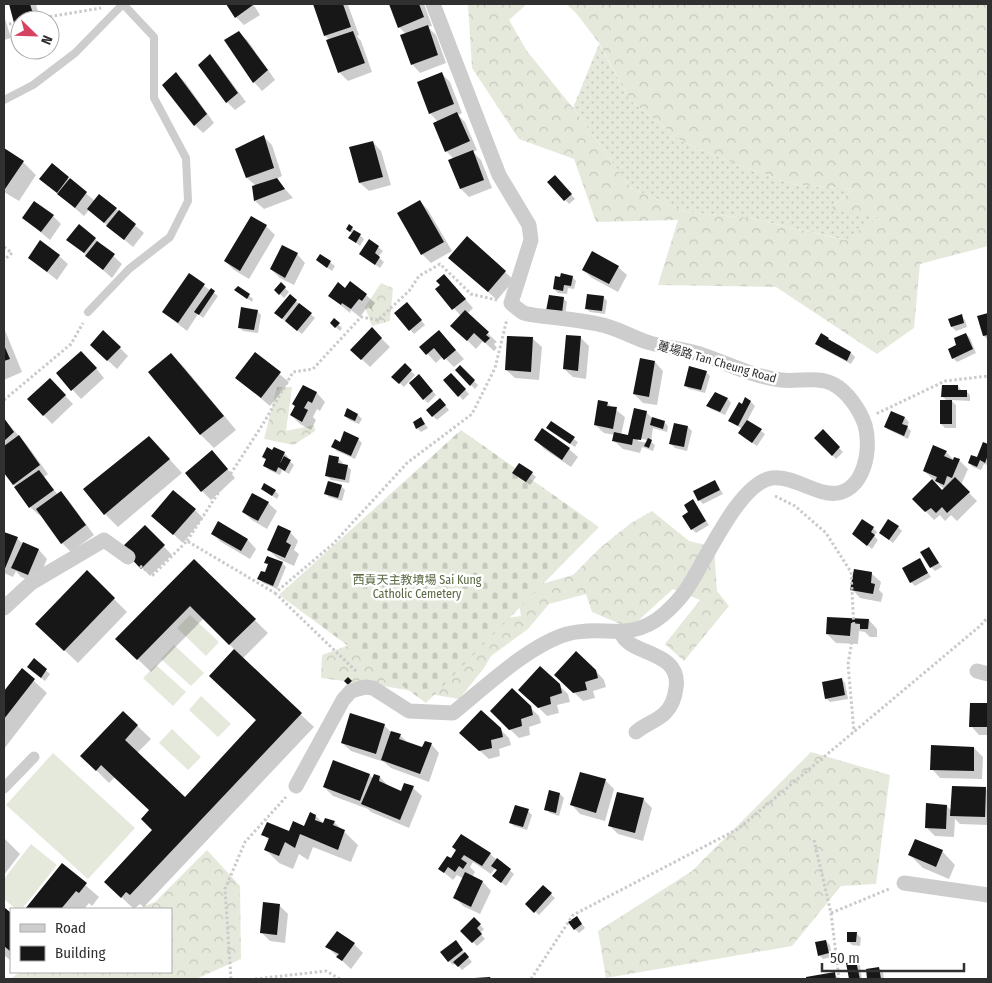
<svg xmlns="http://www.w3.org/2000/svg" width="992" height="983" font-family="'Fira Sans Condensed','Noto Sans TC',sans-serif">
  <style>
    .grass { fill: url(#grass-dots) }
    .forest { fill: url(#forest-crowns) }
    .cemetery { fill: url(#cemetery-stones) }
    .pitch { fill: #e5e9dc }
    .shadow { fill: #0003; fill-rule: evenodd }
    .building { fill: #171717 }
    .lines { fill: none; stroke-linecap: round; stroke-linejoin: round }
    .path { stroke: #cacaca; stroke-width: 3; stroke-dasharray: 2.5 2.5; stroke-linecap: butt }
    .service { stroke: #cdcdcd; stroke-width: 8 }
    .pedestrian { stroke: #cdcdcd; stroke-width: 11 }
    .minor { stroke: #cdcdcd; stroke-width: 15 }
    .labels { text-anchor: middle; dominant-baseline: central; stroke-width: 5; stroke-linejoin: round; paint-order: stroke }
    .street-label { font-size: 12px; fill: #303030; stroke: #fff }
    .park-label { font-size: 12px; fill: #596841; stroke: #fff }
  </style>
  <defs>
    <pattern id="grass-dots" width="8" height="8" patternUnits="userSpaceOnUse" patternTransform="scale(1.25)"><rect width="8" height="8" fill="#e5e9dc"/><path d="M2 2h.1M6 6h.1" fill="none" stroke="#c5c8bd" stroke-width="1.8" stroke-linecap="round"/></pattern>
    <pattern id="forest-crowns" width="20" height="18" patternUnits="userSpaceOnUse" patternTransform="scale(1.25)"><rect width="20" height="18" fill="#e5e9dc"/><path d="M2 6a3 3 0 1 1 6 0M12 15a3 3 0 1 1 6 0" fill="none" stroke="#c5c8bd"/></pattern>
    <pattern id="cemetery-stones" width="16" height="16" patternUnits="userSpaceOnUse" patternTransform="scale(1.25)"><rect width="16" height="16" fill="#e5e9dc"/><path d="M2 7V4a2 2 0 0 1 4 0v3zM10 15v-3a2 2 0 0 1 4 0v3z" fill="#c5c8bd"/></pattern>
  </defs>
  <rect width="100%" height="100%" fill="#fff"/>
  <path class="grass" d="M 599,44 L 630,100 L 683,142 L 743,167 L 797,185 L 854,189 L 829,209 L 879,217 L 846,240 L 750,218 L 686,212 L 631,188 L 573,108 Z"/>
  <path class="forest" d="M 468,4 L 527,4 L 509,20 L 527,51 L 573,108 L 631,188 L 686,212 L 750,218 L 845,240 L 878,217 L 828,210 L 854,189 L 797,185 L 743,167 L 683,142 L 630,100 L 599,43 L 576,13 L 566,4 L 988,4 L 988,246 L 920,264 L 914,328 L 877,354 L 776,287 L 658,285 L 678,220 L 596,222 L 574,159 L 519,139 L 472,68 Z
    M 381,283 L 393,288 L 390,321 L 372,326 L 365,307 Z
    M 277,387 L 292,387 L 286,431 L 314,425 L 315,431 L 294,445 L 264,439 Z
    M 652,511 L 689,541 L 714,547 L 717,591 L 729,606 L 684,661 L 665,644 L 700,600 L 673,589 L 630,628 L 592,612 L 586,594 L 549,604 L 528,629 L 491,656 L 484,668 L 459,699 L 389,687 L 321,678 L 322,655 L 363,640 L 473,622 L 521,616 L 517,591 L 573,575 L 601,547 L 631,523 Z
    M 811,752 L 890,775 L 876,884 L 841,886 L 792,946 L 606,978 L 598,931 L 692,871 Z
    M 207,850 L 240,886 L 241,959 L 196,979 L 10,979 L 20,972 L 171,972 L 171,909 L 136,909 L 155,902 Z"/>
  <path class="cemetery" d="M 461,430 L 599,527 L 426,703 L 279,595 Z"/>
  <path class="pitch" d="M 190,615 L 219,642 L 206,656 L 177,628 Z
    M 174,645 L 204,673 L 191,686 L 161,659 Z
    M 156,665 L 186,692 L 173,706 L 143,678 Z
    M 201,696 L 231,724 L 218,737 L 189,710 Z
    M 172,729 L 201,757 L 188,770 L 159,743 Z
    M 53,753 L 135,828 L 88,879 L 6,805 Z
    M 31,844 L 57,865 L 22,909 L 16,909 L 4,899 L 4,879 Z"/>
  <path class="shadow" d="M 10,4 L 36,4 L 40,20 L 20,20 L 20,27 L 15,22 Z
    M 228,4 L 253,4 L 260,15 L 244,25 L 236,17 Z
    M 315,4 L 348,5 L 359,35 L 357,36 L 361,41 L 372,72 L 348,81 L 339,72 L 330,40 L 325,36 Z
    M 390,4 L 424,4 L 432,26 L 428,27 L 436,35 L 446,63 L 420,73 L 412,64 L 406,34 L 399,27 Z
    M 4,15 L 11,38 L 4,40 Z
    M 239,33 L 248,41 L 275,80 L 262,91 L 254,82 Z
    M 210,55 L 218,64 L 246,102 L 235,110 L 227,102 Z
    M 176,73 L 185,82 L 214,123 L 203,133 L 195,125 Z
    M 442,74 L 450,82 L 462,113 L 458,115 L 465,122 L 477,150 L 473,152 L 481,160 L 492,188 L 469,197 L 461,189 L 454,159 L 446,151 L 438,122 L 430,113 Z
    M 263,136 L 272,145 L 282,176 L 276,179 L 293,198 L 264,209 L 255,201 L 253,187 L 256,186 L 247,178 Z
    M 373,142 L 381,151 L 391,185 L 369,191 L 360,183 Z
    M 4,150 L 23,162 L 36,175 L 19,201 L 4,192 Z
    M 52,165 L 95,201 L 116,209 L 144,233 L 133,247 L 89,210 L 84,216 L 41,179 Z
    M 559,181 L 575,199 L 569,204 L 549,182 Z
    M 420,201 L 428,210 L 452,251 L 431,263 L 422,254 Z
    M 53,216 L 61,224 L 50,240 L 23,218 Z
    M 251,217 L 266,226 L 275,235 L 249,279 L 234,270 L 225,261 Z
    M 352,228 L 364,239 L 360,246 L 350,238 L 353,234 L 347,229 Z
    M 467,238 L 514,280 L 497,300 L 459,266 Z
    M 68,239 L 95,239 L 122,264 L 112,278 Z
    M 369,240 L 383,251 L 378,257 L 384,262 L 380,268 L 360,254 Z
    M 297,254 L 305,263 L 294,285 L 280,278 L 271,269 Z
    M 59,256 L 68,264 L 57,280 L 29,258 Z
    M 321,256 L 335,266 L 332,271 L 317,260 Z
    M 618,267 L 627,275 L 618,292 L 592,278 L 583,270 Z
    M 189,275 L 218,296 L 203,318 L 198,314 L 187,331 L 163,312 Z
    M 572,277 L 576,281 L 574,289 L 568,288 L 567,294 L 558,293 L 554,289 Z
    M 281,284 L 289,292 L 284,298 L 276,290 Z
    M 452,284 L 473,308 L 467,314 L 497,342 L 494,344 L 497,348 L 494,351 L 483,341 L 476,349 L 461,334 L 461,316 L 437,290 Z
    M 238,287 L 253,299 L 252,302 L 236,290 Z
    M 345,289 L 366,295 L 375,303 L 371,309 L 368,306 L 360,317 L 351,310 L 350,313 L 330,296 Z
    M 290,296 L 315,318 L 302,334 L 280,317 Z
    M 603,297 L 607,301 L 605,314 L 590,312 L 586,308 Z
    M 563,298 L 567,302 L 565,316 L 552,314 Z
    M 411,308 L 425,325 L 414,334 L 395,313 Z
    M 257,311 L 261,315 L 258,333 L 243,331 L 239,327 Z
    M 988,314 L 988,340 L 984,336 L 978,317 Z
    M 961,316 L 965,320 L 967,327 L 956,331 L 952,327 Z
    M 334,320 L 342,328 L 340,331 L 331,323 Z
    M 4,328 L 22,372 L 4,380 Z
    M 372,329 L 390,347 L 370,367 L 352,350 Z
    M 439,332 L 464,359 L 454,367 L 443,356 L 436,363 L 421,347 Z
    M 966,334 L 970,338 L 976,353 L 957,362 L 953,358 L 958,345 Z
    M 822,335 L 851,353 L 855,357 L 851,364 L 821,348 L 817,344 Z
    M 580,337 L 589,346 L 586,379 L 573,377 L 564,369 Z
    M 533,339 L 542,347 L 539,380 L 515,378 L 506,370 Z
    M 120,348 L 128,356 L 117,369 L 100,353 Z
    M 171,354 L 184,367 L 236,430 L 214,448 L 201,435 L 150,372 Z
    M 255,354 L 289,382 L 270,406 L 237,378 Z
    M 90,361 L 104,378 L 81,399 L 58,374 Z
    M 655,362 L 663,371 L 657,405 L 643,403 L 634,394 Z
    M 405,365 L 415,375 L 404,387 L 393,377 Z
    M 460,367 L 478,385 L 475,389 L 456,370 Z
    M 706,372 L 710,376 L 705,393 L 689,389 L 685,385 Z
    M 451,374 L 469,394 L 463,400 L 445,381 Z
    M 50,380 L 73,404 L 52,424 L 29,399 Z
    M 423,380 L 436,395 L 428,403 L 424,399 Z
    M 303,386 L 317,393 L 325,402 L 320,411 L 317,409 L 313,417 L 316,420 L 311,430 L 300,424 L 291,415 Z
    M 958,386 L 962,391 L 966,391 L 970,395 L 970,401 L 951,400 L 956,405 L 956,428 L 945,428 L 941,424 L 947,401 L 942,396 Z
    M 728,399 L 731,403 L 725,415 L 711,409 L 708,406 Z
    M 751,402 L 755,406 L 747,421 L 765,434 L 757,446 L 743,437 L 739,433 L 742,429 L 730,421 L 742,405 Z
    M 607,403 L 625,417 L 621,435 L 629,437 L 646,412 L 653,419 L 664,422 L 668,426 L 667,432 L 653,428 L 651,442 L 655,445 L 653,451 L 642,447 L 640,453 L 623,449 L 614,441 L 615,435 L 604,433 L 595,425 ZM 638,438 L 647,440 L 647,443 L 638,441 Z
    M 444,404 L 449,410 L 437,420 L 433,416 Z
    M 892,412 L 905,418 L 909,422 L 907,427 L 911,431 L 908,439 L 889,430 L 885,427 Z
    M 358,415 L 362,419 L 359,424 L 349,420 L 345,416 Z
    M 4,419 L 27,445 L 48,474 L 44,477 L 58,495 L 61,492 L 69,501 L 94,535 L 71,552 L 62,543 L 41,514 L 39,515 L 30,507 L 4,471 Z
    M 421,419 L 428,428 L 421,432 L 417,428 Z
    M 551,423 L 578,442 L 575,447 L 552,432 Z
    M 688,427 L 692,431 L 687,451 L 675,448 L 671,444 Z
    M 823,431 L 843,452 L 836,459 L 816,438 Z
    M 358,439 L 362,443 L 355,459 L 337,451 L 333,447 Z
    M 536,440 L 569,449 L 578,457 L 571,467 L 544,449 Z
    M 983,443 L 988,445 L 988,465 L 984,464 L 981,470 L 973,467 L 969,463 L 977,459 Z
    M 162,451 L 182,473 L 118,527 L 105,514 Z
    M 946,452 L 954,460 L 959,460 L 968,469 L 961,485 L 977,501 L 957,521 L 951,515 L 945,521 L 940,515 L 934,520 L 914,499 L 942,492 L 944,489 L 924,471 Z
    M 284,453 L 288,457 L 287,459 L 294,465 L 289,474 L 282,470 L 280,475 L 269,470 L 265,466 L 267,461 L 264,457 Z
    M 330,457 L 339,459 L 343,463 L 342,465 L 347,466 L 351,470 L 349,483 L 331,480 L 327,476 Z
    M 221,461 L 235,478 L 211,500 L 202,491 Z
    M 513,473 L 532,473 L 536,477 L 530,485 Z
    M 715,481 L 723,494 L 703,504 L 699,500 Z
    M 341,486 L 345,490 L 342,501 L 329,497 L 325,493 Z
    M 262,489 L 275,491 L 279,495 L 277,499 Z
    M 693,501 L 709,525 L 696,533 L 692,529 L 690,512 Z
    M 268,503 L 277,511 L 267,529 L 252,520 L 243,512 Z
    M 195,510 L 203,518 L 183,543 L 153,516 Z
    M 219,523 L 248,540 L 256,549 L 250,559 L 221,542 L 212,533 Z
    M 145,527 L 172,555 L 150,576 L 123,548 Z
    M 898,527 L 902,531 L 893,543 L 880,533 Z
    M 873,528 L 877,532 L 874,536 L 878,540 L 872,549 L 858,538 Z
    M 290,532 L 298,541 L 294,550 L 299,554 L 294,566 L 277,558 L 269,550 Z
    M 4,533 L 17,538 L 23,544 L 39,550 L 47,559 L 37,583 L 21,577 L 16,571 L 13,577 L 4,573 Z
    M 929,549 L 942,567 L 935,571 L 931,567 Z
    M 919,559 L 931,577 L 915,586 L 911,582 Z
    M 194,560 L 268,633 L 242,659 L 314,727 L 144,907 L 140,904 L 134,909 L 119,895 L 154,831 L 150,811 L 115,777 L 109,783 L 82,756 L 123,712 L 151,739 L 137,753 L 185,798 L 257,721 L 211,676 L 235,650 L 204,618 L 151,672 L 117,639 Z
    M 265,562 L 282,563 L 286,567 L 277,589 L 263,583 L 259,579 L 265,574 L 269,565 Z
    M 855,571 L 872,574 L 881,582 L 879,590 L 883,594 L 881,602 L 860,598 L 852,589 Z
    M 87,572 L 127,612 L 78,663 L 37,624 Z
    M 828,618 L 869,620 L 877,629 L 877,637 L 870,637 L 865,632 L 859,631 L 858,644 L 836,643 L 827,634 Z
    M 34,660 L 50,674 L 45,681 L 32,671 Z
    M 540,668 L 568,694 L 570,702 L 557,705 L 559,713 L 547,716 L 529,698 Z
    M 22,670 L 47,693 L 4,749 L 4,694 Z
    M 595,670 L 604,680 L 606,687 L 593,691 L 595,698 L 583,701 L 556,675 Z
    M 841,679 L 845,683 L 848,699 L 830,702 L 826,698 Z
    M 512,690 L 539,716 L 541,723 L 529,727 L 530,735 L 519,738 L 491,711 Z
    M 971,704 L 988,704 L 988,735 L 979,735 L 971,726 Z
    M 384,725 L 391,732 L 400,735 L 409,744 L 423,749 L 431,744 L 439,753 L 429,782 L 391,768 L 384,762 L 351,751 L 342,743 Z
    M 500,729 L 509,738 L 511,745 L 499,749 L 500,756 L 489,759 L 470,742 Z
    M 974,748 L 983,757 L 982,779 L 940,778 L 932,769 Z
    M 334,762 L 370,775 L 373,779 L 380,777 L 388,786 L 402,792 L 413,788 L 422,796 L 409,828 L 371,812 L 368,809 L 333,796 L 324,787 Z
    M 605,780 L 614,789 L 605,821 L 580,814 L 572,805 Z
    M 985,789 L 988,791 L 988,825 L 960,824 L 955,819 L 954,837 L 935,836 L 926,827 L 947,806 L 952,811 Z
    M 550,792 L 560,794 L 564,798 L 559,816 L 550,813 L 546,809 Z
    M 643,799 L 652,808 L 643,841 L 618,834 L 610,826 Z
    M 528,811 L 532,815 L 527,830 L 514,826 L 510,822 Z
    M 316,816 L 324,824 L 334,822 L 358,845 L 351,862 L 313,847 L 308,860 L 299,854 L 293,869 L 279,863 L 266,850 L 269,841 L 263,834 L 289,832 L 305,828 Z
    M 4,838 L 20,854 L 4,875 Z
    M 457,850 L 490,854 L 514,874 L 506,886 L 498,880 L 498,870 L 495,868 L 491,874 L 473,862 L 470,867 L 475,872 L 472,877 L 483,882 L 491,891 L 480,914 L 463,906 L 455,897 L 464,879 L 457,875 L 453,880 L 440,869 L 451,860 Z
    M 942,851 L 955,865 L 949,879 L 923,868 L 910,855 Z
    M 62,865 L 99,897 L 92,906 L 89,903 L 84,909 L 27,909 Z
    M 543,887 L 555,898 L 539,915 L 527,904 Z
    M 280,906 L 288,914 L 285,943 L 270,941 L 261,932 Z
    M 4,909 L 11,915 L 11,961 L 4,955 Z
    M 474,919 L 484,929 L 480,933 L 485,939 L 477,946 L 462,931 Z
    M 580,921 L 585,928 L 579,933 L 575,929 Z
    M 338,932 L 354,944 L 363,953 L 351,969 L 327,947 Z
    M 857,934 L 861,938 L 860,946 L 852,945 L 848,941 Z
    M 826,941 L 830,945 L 832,957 L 823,959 L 819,955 Z
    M 459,946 L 472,962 L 462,970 L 456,963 L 453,965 L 449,961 Z
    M 856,962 L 860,966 L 862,979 L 850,979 L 847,964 Z
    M 879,968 L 883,972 L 884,979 L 869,979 L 867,970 Z
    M 834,974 L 840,979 L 808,979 L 807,978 Z"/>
  <path class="building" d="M 9,4 L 30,4 L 34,17 L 14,23 Z
    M 226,4 L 251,4 L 253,5 L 235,18 Z
    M 313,4 L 343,4 L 351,27 L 324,36 Z
    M 389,4 L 419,4 L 424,17 L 398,28 Z
    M 428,25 L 438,55 L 411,65 L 400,35 Z
    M 239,31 L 268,70 L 253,83 L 224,40 Z
    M 353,31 L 365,63 L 338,73 L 326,40 Z
    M 210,54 L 238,93 L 226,103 L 198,65 Z
    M 176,72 L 207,114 L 194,126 L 162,85 Z
    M 442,72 L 454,104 L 429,114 L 417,82 Z
    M 457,112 L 470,141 L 445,152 L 433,123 Z
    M 264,135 L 274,168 L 246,178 L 235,149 Z
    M 373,141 L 383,177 L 359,183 L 349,147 Z
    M 4,148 L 24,161 L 5,189 L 4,188 Z
    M 473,150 L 484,180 L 460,189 L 448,160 Z
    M 52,163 L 69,177 L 57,193 L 39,179 Z
    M 555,175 L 572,194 L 564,201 L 547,182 Z
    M 70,178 L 87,192 L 75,208 L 57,194 Z
    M 277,178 L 285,189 L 254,201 L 252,186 Z
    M 99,194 L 117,208 L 104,223 L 87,209 Z
    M 420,200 L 444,242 L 421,255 L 397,213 Z
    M 34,201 L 54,215 L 41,232 L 22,218 Z
    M 119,210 L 136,224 L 124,240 L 106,226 Z
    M 251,216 L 267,225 L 240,271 L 224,261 Z
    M 79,224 L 96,238 L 84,253 L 66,240 Z
    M 349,224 L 353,227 L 350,232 L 346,229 Z
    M 354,230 L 361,234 L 356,243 L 348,238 Z
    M 467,236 L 506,271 L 488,292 L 448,258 Z
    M 369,239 L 379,246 L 375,253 L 380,257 L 375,265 L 359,254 Z
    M 40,240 L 60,255 L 47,272 L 28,258 Z
    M 97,241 L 115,254 L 103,270 L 85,256 Z
    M 282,245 L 298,253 L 285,278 L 270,269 Z
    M 592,251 L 619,266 L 609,284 L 582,270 Z
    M 320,254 L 331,261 L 327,268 L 316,260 Z
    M 189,273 L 205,284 L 178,323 L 162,312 Z
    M 561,273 L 573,276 L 571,286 L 564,285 L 563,291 L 553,289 L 555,276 L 560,277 Z
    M 444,274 L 466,299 L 452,310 L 435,289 L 440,285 L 436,281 Z
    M 350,281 L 367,294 L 362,301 L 359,299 L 351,309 L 342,303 L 341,305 L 328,296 L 338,282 L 345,288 Z
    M 281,282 L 286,287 L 279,295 L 274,290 Z
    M 238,286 L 250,294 L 247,299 L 234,290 Z
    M 211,288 L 215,291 L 199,315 L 194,312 Z
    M 290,294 L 297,300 L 282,319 L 274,313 Z
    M 587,294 L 604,296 L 602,311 L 585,309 Z
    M 549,295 L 564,297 L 562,313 L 546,311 Z
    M 407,302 L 422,320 L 409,331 L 394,313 Z
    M 299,303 L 312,313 L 297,331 L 285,321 Z
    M 241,307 L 258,310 L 254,330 L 238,328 Z
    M 465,310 L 489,332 L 486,335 L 490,338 L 485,343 L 474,333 L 467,341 L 450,326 Z
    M 988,313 L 988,335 L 983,336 L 977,316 Z
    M 962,314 L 964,323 L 951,327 L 948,319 Z
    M 334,318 L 340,323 L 335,328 L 330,323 Z
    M 372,327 L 382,338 L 361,360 L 350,350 Z
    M 103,330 L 121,347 L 107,361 L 90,345 Z
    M 439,330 L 456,350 L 444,360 L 434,348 L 426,355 L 419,347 Z
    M 821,333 L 829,338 L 828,339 L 851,352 L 847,361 L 815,344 Z
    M 966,333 L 973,349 L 952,359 L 948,349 L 956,345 L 954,338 Z
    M 566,335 L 581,336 L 578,371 L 563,369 Z
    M 507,336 L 533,337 L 531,372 L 505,370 Z
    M 4,345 L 10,359 L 4,361 Z
    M 81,351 L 97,368 L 71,391 L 56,373 Z
    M 255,352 L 281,372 L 261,398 L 235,378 Z
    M 171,353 L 224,416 L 200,435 L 148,372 Z
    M 640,358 L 655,361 L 649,397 L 633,394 Z
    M 405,363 L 412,370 L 399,384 L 391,377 Z
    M 460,365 L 475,380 L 470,386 L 455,370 Z
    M 689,366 L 707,371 L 701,390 L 684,386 Z
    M 451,373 L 466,389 L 458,397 L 443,380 Z
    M 419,374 L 433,391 L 423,400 L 409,383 Z
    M 50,378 L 66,395 L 43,416 L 27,399 Z
    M 303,385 L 317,392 L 312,403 L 308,401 L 304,408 L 308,410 L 302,422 L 290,415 L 295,406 L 292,404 Z
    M 942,385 L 958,385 L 958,390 L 967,390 L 967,397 L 941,397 Z
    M 715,392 L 728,398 L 720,412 L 706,406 Z
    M 745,397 L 751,401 L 738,426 L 728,421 L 739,402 L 742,404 Z
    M 440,398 L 446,405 L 432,417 L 426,410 Z
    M 598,400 L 608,402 L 607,406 L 617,407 L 613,429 L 594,425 Z
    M 940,400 L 952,400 L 952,424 L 940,424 Z
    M 347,408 L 358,414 L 355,421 L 344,416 Z
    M 634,408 L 647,411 L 641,440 L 633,439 L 632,445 L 612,441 L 614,432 L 628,435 Z
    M 891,411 L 905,417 L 902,424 L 908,426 L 904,436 L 884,427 Z
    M 421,417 L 425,424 L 416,429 L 413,422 Z
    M 652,417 L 665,421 L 663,429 L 650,425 Z
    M 4,418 L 14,432 L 4,441 Z
    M 747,420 L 762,429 L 752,443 L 738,433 Z
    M 551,421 L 575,437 L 570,444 L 546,428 Z
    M 674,423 L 688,426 L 684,447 L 669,444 Z
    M 542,428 L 570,448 L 562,460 L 534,440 Z
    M 823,429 L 840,447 L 832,456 L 814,438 Z
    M 344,431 L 359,438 L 351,456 L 331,447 L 335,439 L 340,442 Z
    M 19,435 L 40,465 L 13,485 L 4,473 L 4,446 Z
    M 149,436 L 170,459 L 104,515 L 83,489 Z
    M 648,438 L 652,440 L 649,448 L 644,446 Z
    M 983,442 L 988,444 L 988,455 L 985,463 L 980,460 L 977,467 L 968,463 L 971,455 L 977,457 Z
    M 933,445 L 947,451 L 944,456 L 953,460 L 954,457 L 960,459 L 952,478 L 947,476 L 944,485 L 935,481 L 937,477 L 923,471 Z
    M 267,447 L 272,450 L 274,447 L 285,452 L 276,472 L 263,466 L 266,459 L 262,457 Z
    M 212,450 L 228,469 L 201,492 L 185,473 Z
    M 329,455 L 339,457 L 338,463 L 348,465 L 345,480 L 325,476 Z
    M 284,456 L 291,460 L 285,471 L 278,467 Z
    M 519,463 L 533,472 L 526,482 L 512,473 Z
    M 39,470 L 54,490 L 29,508 L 14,487 Z
    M 955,477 L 970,492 L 947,513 L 942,507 L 936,513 L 931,508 L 925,512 L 912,499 L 932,479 L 942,490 Z
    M 715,480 L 720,490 L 698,501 L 693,491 Z
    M 328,481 L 342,485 L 338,498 L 324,494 Z
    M 264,483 L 276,490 L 272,496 L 261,489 Z
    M 173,490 L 196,509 L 173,535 L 151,516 Z
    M 61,491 L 86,525 L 61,544 L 36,509 Z
    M 252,493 L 269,502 L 258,521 L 242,512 Z
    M 693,499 L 706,521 L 691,530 L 682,516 L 688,512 L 684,505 Z
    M 862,519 L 874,527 L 871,532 L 875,535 L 867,546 L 852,534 Z
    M 888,519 L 899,526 L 889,540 L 879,533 Z
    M 218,521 L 248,539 L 241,551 L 211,534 Z
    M 145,525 L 165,545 L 141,569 L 121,548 Z
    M 278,525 L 291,531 L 286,542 L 291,545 L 285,558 L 267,550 Z
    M 4,532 L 18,537 L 4,571 Z
    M 23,542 L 39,549 L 28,575 L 11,568 Z
    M 929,547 L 939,563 L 930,568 L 920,552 Z
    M 267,556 L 283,562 L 273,586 L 257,579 L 261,571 L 265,572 L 268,564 L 264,563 Z
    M 920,558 L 928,573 L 910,583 L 902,568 Z
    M 194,559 L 256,619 L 229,645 L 190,606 L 137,660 L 115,639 Z
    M 854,569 L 872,572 L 871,583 L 875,584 L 873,594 L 850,590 Z
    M 87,570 L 115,598 L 64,651 L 35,624 Z
    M 827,617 L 869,619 L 868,629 L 860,629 L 860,624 L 851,623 L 850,636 L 826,634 Z
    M 234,649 L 302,713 L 130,895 L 126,892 L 121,898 L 104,882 L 152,830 L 141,819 L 149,810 L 101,765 L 96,771 L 80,756 L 123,711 L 138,725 L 125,740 L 185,797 L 256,720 L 209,676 Z
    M 576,651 L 596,670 L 598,678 L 585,682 L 587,690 L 573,693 L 554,675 Z
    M 34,658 L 47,669 L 41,678 L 27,667 Z
    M 540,666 L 560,684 L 562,693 L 550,697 L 551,704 L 538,708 L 518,690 Z
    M 22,668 L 35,679 L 4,719 L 4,691 Z
    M 348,677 L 352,681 L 348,685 L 344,681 Z
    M 842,678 L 845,695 L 825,699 L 822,682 Z
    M 512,688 L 531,706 L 533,715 L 521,719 L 522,726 L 509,730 L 490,711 Z
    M 970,703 L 988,703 L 988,727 L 969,727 Z
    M 481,710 L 501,728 L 503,737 L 491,740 L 492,748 L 479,751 L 459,733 Z
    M 350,713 L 385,724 L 376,754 L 341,743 Z
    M 391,731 L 401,734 L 399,739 L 422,747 L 425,741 L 432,743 L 420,774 L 381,760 Z
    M 931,745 L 974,747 L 974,771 L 930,770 Z
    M 333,760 L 370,774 L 360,801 L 323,787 Z
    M 580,772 L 606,779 L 596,813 L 570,805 Z
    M 374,774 L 380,776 L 379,781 L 401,791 L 404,783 L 414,786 L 400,820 L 361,804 Z
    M 952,786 L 986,787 L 985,817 L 950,816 Z
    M 549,790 L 560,793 L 556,813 L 544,810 Z
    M 617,792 L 644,798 L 635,833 L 608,826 Z
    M 926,803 L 947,805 L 946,829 L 925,828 Z
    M 515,805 L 529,809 L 523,827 L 509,823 Z
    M 310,812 L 316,815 L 315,820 L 323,823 L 325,818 L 335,821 L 333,825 L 345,830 L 338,850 L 300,834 L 295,848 L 285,842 L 279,856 L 264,850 L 269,838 L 261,835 L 267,822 L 289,831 L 293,821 L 304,826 Z
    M 461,834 L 491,853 L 482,866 L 464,855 L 461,859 L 467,863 L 463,869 L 459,866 L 455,872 L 448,867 L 444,873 L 438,869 L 447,856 L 451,858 L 456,850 L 452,847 Z
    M 915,839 L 943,850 L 936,867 L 908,855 Z
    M 497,858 L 511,869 L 501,883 L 492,876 L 497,870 L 491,866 Z
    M 62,863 L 87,883 L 79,893 L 76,891 L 61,909 L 25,909 Z
    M 465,872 L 483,881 L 471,907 L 453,898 Z
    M 543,885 L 552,893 L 534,913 L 525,904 Z
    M 263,902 L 280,904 L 277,935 L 260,933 Z
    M 4,907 L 11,913 L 11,952 L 4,946 Z
    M 577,916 L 582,924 L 574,930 L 568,922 Z
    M 474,917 L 481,924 L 477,928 L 482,934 L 472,943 L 460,931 Z
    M 337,931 L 355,943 L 342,961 L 336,957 L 339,954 L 325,947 Z
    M 847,932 L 857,932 L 856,942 L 847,942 Z
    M 456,940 L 463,950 L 448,962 L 440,952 Z
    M 826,940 L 829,953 L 818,956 L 815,942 Z
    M 465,952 L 469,957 L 458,967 L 453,962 Z
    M 856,961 L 860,979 L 849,979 L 846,963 Z
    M 879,967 L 881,979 L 867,979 L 866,969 Z
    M 835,972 L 836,979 L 806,979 L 806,977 Z
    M 490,977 L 491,979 L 475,979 L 475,978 Z"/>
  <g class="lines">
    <path class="path" d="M 30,20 L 101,8
      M 4,25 L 20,22
      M 4,247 L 12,253 L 4,260
      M 4,400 L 71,344 L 83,323
      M 877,412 L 878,413 L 945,381 L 988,376
      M 775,496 L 795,506 L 826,533 L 851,572 L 854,630 L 848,664 L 854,732
      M 187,541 L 263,424 L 293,372 L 313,369 L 361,317 L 378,320 L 409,291 L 419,276 L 440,264 L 471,294 L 497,300
      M 140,566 L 153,575 L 187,541 L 275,593 L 333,544 L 407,463 L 472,414 L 495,368 L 507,319
      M 275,593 L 357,672
      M 814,840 L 831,913 L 889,889
      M 831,913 L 839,979
      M 231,979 L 225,889 L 245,842 L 286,797
      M 255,979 L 326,971 L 340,979
      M 531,979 L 573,915 L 738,829 L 980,626 L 988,617"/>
    <path class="service" d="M 4,100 L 33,85 L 75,53 L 123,4
      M 88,312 L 129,269 L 170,237 L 188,201 L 186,158 L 154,98 L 154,37 L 123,4"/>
    <path class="pedestrian" d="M 4,788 L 34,757"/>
    <path class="minor" d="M 4,608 L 31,583 L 104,540 L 128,557
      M 621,632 C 627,656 682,649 676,688 C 675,697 671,707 665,713 C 657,721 645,724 636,732
      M 977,671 L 988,674
      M 296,786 L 343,700 L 351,691 L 365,687 L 373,688 L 409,711 L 453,713 C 484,688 529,645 567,634 C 603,624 629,643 663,615 C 672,607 680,599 686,590 C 705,563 738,483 772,478 C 789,476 807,488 823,492 C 861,502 873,454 865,425 C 860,410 847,391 833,384 C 819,376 797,382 781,380 C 754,377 729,364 703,355 C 685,349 665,348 647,342 C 630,336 615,327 598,324 C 579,320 560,318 541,316 C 535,315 527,315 522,312 C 518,309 514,306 511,303 L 531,240 L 529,225 L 499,175 L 433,4
      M 904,883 L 988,895"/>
  </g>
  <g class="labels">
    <g class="street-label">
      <text transform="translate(717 362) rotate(16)">躉場路 Tan Cheung Road</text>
    </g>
    <g class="park-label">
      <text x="417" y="580">西貢天主教墳場 Sai Kung<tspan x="417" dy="14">Catholic Cemetery</tspan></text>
    </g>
  </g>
  <rect width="992" height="983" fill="none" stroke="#303030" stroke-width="10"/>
  <rect x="10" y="908" width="162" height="65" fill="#ffffff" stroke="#acacac"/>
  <rect x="20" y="924" width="25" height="8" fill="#cdcdcd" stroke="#acacac"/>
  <text x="55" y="933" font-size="15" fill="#303030">Road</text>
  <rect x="20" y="946" width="25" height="15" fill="#171717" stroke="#acacac"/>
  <text x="55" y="958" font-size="15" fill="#303030">Building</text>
  <g transform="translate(35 35) rotate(113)"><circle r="24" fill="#ffffff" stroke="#acacac"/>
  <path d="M0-4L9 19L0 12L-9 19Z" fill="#d74262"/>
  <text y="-8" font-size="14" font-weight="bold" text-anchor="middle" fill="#303030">N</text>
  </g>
  <path d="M822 963v8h142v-8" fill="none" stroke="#303030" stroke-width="2.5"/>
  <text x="830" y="963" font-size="15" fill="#303030" stroke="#ffffff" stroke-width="4" paint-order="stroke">50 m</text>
</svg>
